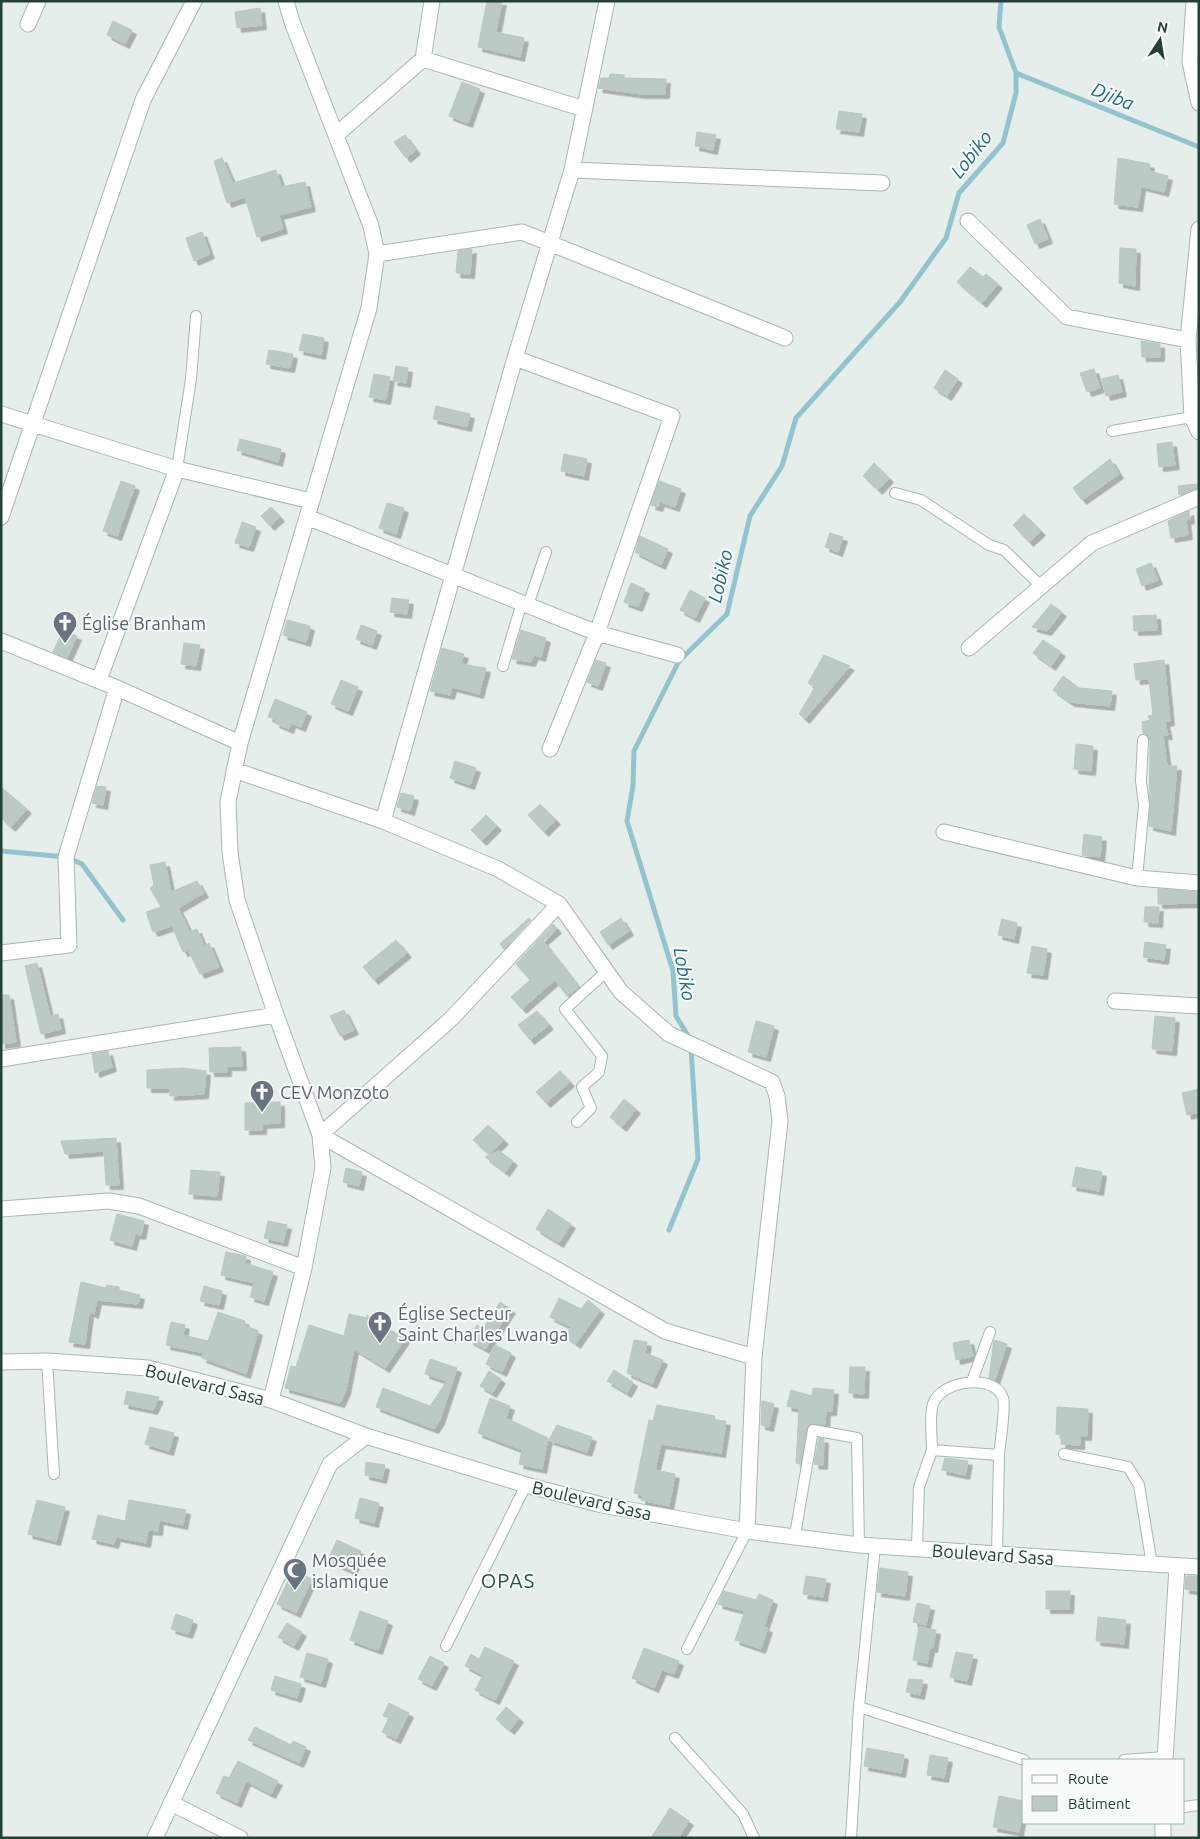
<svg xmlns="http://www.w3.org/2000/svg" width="1200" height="1839" font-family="Ubuntu,sans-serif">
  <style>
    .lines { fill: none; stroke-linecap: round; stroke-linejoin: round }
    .stream { stroke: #93c4ce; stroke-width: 5 }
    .building { fill: #bcc9c4; stroke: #b9c7c2; filter: url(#shadow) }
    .lane-casing { stroke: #a9b6b2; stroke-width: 12 }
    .street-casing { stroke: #a9b6b2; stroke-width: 17 }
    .secondary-casing { stroke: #a5b9b3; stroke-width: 17 }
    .lane { stroke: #fff; stroke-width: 10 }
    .street { stroke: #fff; stroke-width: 15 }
    .secondary { stroke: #fff; stroke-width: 15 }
    .labels { text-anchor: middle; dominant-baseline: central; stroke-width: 4; stroke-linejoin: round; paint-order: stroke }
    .worship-label { font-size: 18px; fill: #5b616d; stroke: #f7fbf9; text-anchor: start }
    .street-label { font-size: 18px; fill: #263f39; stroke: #f7fbf9 }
    .water-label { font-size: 19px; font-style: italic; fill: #246878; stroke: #f7fbf9 }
    .quarter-label { font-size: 20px; letter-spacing: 1px; fill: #235046; stroke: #f7fbf9 }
  </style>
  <defs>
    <filter id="shadow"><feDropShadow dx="4.5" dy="4.5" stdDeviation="0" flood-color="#0004"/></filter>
  </defs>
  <rect width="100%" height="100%" fill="#e6eeeb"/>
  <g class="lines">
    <path class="stream" d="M 1016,73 L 1199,147
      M 1,851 L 66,857 L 82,864 L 123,920
      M 690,1039 L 676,1016 L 673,971 L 627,821 L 633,786 L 634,751 L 679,661 L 727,614 L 750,516 L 782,466 L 796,418 L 900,302 L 946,238 L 959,193 L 1003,143 L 1016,93 L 1016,73 L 999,27 L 1001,1
      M 669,1230 L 698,1159 L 691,1048"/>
  </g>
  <path class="building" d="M 487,1 L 502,1 L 496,32 L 524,38 L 520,57 L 478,47 Z
    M 260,8 L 262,25 L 237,28 L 235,12 Z
    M 113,21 L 132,30 L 125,44 L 107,35 Z
    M 610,74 L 624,75 L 624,78 L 666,79 L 665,94 L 641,94 L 598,88 L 601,78 L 609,78 Z
    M 462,82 L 480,89 L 468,123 L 449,116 Z
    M 839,111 L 862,114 L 859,132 L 836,129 Z
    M 697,132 L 716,135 L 713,150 L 695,146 Z
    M 405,135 L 416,150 L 406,158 L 394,142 Z
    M 222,158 L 233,183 L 276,170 L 282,187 L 305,182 L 311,207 L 279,215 L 283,229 L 257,237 L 245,197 L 227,203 L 214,161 Z
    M 1118,158 L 1150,164 L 1149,171 L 1168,176 L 1164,192 L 1141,186 L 1138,207 L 1114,204 Z
    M 1040,219 L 1048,239 L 1035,244 L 1027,225 Z
    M 202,232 L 210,254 L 194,261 L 186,238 Z
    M 1120,248 L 1136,249 L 1135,286 L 1119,283 Z
    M 472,249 L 470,274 L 456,273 L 458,251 Z
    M 970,267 L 983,277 L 986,274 L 998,284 L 982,303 L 957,282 Z
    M 303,334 L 324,338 L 321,355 L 299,350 Z
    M 1141,341 L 1160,344 L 1160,357 L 1142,357 Z
    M 269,350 L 293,354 L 290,368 L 266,364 Z
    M 396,366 L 408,368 L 406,383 L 393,381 Z
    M 1094,369 L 1100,388 L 1087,392 L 1080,373 Z
    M 945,370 L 958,379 L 947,396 L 934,388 Z
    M 374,374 L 390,377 L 386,400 L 369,397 Z
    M 1118,375 L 1122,392 L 1106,396 L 1102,379 Z
    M 436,406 L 470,414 L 467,427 L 433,419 Z
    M 240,439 L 281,449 L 278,462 L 237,450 Z
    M 1172,442 L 1175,465 L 1159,467 L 1157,444 Z
    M 564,454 L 587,459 L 584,476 L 561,471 Z
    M 1110,459 L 1119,474 L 1082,500 L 1073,488 Z
    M 874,463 L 889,478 L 878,490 L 863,476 Z
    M 121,481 L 135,486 L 117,536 L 103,531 Z
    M 659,481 L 681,489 L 675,507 L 660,502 L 658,507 L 651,505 Z
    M 1198,484 L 1198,488 L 1179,495 L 1178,486 Z
    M 387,503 L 404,508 L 396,534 L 379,528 Z
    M 271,507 L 280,517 L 270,526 L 261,516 Z
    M 1189,511 L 1190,519 L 1186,520 L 1188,535 L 1171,538 L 1168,521 Z
    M 1024,514 L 1041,531 L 1029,542 L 1013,525 Z
    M 242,522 L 256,527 L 249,547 L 235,543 Z
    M 830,533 L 843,537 L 838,552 L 825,547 Z
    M 640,536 L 668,549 L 661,565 L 635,552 Z
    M 1151,563 L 1158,580 L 1142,586 L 1136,569 Z
    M 631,583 L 645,589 L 638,607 L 624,602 Z
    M 690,590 L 705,598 L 695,618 L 680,610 Z
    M 392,598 L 409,600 L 407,614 L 390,612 Z
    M 1051,604 L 1062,612 L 1047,631 L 1032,627 Z
    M 1156,615 L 1157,630 L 1134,631 L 1133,616 Z
    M 287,620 L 310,626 L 306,642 L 283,635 Z
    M 361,625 L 377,631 L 372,645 L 356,639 Z
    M 63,630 L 77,636 L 67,658 L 53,652 Z
    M 521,630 L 546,638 L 541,657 L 534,655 L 531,662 L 512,659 Z
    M 1043,640 L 1061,652 L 1051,666 L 1033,653 Z
    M 184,643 L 200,645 L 196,666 L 181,664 Z
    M 442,648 L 464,654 L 461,664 L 486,668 L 479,694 L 452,687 L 450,695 L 430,691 Z
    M 824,655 L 850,666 L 805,719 L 799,714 L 815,687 L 808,683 Z
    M 596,660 L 606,663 L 598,686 L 587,682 Z
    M 1164,660 L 1170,721 L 1165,722 L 1168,735 L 1163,735 L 1167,766 L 1177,766 L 1171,831 L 1149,826 L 1150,740 L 1147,735 L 1143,733 L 1142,722 L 1150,720 L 1148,716 L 1153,715 L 1149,679 L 1136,680 L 1134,664 Z
    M 1063,676 L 1079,688 L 1112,691 L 1110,706 L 1070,702 L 1053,690 Z
    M 341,680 L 358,687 L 348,711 L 331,704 Z
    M 275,699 L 307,712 L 301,727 L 291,723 L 289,729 L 275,723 L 276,719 L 268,717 Z
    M 1076,744 L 1093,746 L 1091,771 L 1074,769 Z
    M 455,761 L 476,768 L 470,785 L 450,778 Z
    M 97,786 L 106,787 L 103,805 L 92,803 Z
    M 1,787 L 27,809 L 11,827 L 1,818 Z
    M 401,793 L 414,796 L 410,811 L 397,807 Z
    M 540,804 L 556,820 L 544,832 L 528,815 Z
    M 486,815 L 497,826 L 482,841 L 471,830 Z
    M 1084,834 L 1102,837 L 1100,857 L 1082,855 Z
    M 165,862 L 171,892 L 197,881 L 204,893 L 178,908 L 190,932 L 197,929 L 204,946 L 209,943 L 219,967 L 200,974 L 188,950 L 183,952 L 172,926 L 153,932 L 146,912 L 161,907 L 150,888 L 154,885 L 150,865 Z
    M 1158,889 L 1199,892 L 1199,903 L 1158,904 Z
    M 1145,907 L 1159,907 L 1158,923 L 1144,922 Z
    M 529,918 L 531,920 L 504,949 L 500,944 Z
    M 621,918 L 629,931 L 608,945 L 600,932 Z
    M 1002,919 L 1017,923 L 1014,939 L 998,935 Z
    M 553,924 L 557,929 L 543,941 L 579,987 L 567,996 L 555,980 L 522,1009 L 511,997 L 530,980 L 516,964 Z
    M 396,940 L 407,953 L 374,980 L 363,967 Z
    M 1145,942 L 1166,945 L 1164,960 L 1143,957 Z
    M 1032,946 L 1047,949 L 1043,975 L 1027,973 Z
    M 37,963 L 50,1016 L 58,1014 L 61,1029 L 41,1034 L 25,966 Z
    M 1,995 L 9,995 L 16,1042 L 1,1044 Z
    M 344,1010 L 354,1030 L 340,1036 L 330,1016 Z
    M 537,1011 L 549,1025 L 530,1040 L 518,1025 Z
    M 1155,1016 L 1175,1018 L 1172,1051 L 1152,1049 Z
    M 756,1021 L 774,1026 L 766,1057 L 748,1052 Z
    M 241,1047 L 242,1066 L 227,1066 L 227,1072 L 210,1072 L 209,1048 Z
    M 108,1051 L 112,1067 L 95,1073 L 92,1054 Z
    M 183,1068 L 206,1071 L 204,1094 L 170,1096 L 170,1088 L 147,1088 L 147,1070 Z
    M 560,1071 L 570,1082 L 546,1103 L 536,1092 Z
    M 1199,1089 L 1199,1112 L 1187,1115 L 1182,1093 Z
    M 624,1099 L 636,1109 L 622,1127 L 610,1117 Z
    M 280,1102 L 280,1123 L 262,1124 L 262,1130 L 245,1130 L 245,1103 Z
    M 488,1125 L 504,1140 L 489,1154 L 473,1140 Z
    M 116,1138 L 119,1185 L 106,1185 L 104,1151 L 65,1154 L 61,1141 Z
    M 499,1151 L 513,1161 L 505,1172 L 485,1157 Z
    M 1076,1167 L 1102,1172 L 1099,1191 L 1072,1186 Z
    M 346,1168 L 362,1172 L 359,1186 L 343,1182 Z
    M 191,1170 L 220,1172 L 217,1196 L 189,1194 Z
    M 548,1209 L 571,1224 L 559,1243 L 536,1229 Z
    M 117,1214 L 144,1221 L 141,1235 L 135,1234 L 132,1246 L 110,1240 Z
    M 268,1221 L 287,1225 L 283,1242 L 264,1238 Z
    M 226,1252 L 246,1256 L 245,1263 L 273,1272 L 264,1301 L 250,1297 L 254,1283 L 221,1275 Z
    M 81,1282 L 106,1288 L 107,1285 L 119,1287 L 119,1290 L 140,1295 L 138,1304 L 97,1300 L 94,1314 L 89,1312 L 85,1344 L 69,1342 Z
    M 204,1286 L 222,1291 L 219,1305 L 200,1301 Z
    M 559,1298 L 581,1309 L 588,1300 L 600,1310 L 576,1344 L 565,1336 L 571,1327 L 550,1317 Z
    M 500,1302 L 511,1309 L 485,1349 L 469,1340 L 477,1325 L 483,1329 Z
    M 218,1312 L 245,1321 L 244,1325 L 258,1331 L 246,1374 L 202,1358 L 204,1353 L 166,1345 L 171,1322 L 185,1325 L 183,1335 L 208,1341 Z
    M 349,1314 L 367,1318 L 367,1315 L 405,1339 L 385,1368 L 354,1349 L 346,1390 L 340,1403 L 285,1388 L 291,1366 L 296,1367 L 309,1325 L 344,1336 Z
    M 634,1340 L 647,1342 L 645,1353 L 663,1360 L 652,1384 L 627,1373 Z
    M 969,1340 L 973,1356 L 956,1360 L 953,1343 Z
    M 994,1340 L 1007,1344 L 995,1380 L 989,1378 Z
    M 495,1345 L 511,1353 L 502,1372 L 486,1364 Z
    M 430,1359 L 457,1368 L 440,1420 L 434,1429 L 376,1407 L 383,1388 L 430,1406 L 447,1381 L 425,1374 Z
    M 850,1367 L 865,1367 L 864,1394 L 849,1393 Z
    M 614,1370 L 633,1382 L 627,1393 L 607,1381 Z
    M 489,1371 L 501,1379 L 492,1393 L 480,1386 Z
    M 813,1388 L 834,1390 L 832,1411 L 826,1411 L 825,1425 L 814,1423 L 807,1426 L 800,1464 L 796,1463 L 799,1409 L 787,1406 L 791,1390 L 812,1396 Z
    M 127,1391 L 159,1397 L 153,1410 L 124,1404 Z
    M 490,1398 L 510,1406 L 506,1418 L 548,1438 L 542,1469 L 519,1464 L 522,1450 L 478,1433 Z
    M 762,1401 L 774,1404 L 769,1427 L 761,1425 Z
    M 657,1405 L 715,1416 L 714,1420 L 726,1421 L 721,1453 L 661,1444 L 655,1470 L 675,1474 L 669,1506 L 641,1500 L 642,1495 L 634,1493 L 649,1420 L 653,1421 Z
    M 1057,1407 L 1088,1409 L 1087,1436 L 1080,1436 L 1080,1445 L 1061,1444 L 1062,1435 L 1056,1434 Z
    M 557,1425 L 592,1437 L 587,1452 L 549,1440 Z
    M 150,1427 L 174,1433 L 169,1451 L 145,1444 Z
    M 819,1438 L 824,1439 L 823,1465 L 814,1464 Z
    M 945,1458 L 968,1461 L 965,1475 L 942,1470 Z
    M 366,1462 L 385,1465 L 382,1479 L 365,1475 Z
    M 360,1498 L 379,1503 L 374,1523 L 355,1518 Z
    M 37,1500 L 65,1507 L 56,1541 L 28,1534 Z
    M 129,1500 L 186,1510 L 183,1525 L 159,1520 L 158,1531 L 148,1530 L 146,1543 L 116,1537 L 114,1544 L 92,1539 L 98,1515 L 125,1521 Z
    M 337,1540 L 361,1551 L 352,1571 L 328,1560 Z
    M 880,1568 L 908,1572 L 905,1596 L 877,1592 Z
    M 293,1570 L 312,1579 L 296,1613 L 277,1604 Z
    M 806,1576 L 826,1579 L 823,1597 L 803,1594 Z
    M 1186,1576 L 1199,1576 L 1199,1591 L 1185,1589 Z
    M 724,1591 L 756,1600 L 759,1594 L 773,1600 L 764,1627 L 768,1628 L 761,1649 L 735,1640 L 745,1611 L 718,1604 Z
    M 1046,1591 L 1070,1591 L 1069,1609 L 1046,1609 Z
    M 917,1603 L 930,1606 L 926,1625 L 913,1622 Z
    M 360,1611 L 388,1621 L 378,1650 L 350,1640 Z
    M 176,1614 L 193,1620 L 188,1634 L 171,1629 Z
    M 1098,1617 L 1126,1620 L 1124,1644 L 1096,1641 Z
    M 287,1623 L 302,1632 L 294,1646 L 278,1637 Z
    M 919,1627 L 936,1630 L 933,1648 L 930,1648 L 927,1663 L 913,1660 Z
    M 485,1647 L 514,1661 L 495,1700 L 475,1690 L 483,1675 L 465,1666 L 471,1654 L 479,1659 Z
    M 644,1648 L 679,1661 L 674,1674 L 662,1670 L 654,1688 L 632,1678 Z
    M 956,1652 L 973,1655 L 967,1681 L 950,1677 Z
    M 307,1653 L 328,1659 L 321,1683 L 300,1677 Z
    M 430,1656 L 444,1663 L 432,1686 L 418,1679 Z
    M 275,1676 L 301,1684 L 297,1698 L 271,1690 Z
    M 909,1679 L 923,1680 L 920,1695 L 906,1692 Z
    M 389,1703 L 409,1713 L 396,1739 L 382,1732 L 389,1718 L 383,1716 Z
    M 506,1707 L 519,1718 L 510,1730 L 496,1719 Z
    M 255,1727 L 291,1745 L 293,1741 L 306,1747 L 299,1763 L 248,1740 Z
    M 867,1748 L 904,1755 L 901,1773 L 864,1766 Z
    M 930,1755 L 948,1758 L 944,1778 L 927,1775 Z
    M 238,1761 L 278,1781 L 271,1794 L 246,1781 L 237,1803 L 216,1793 L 224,1776 L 229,1778 Z
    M 999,1796 L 1024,1801 L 1019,1832 L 993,1827 Z
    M 670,1808 L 689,1821 L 678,1838 L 651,1838 Z"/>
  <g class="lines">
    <defs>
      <path id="lane" d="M 1112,431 L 1192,417
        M 177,469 L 191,379 L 196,316
        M 895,493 L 921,500 L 989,545 L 1004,550 L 1041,586
        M 528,605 L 546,552
        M 503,666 L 522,602
        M 1137,878 L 1144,805 L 1141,781 L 1143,740
        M 577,1122 L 591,1108 L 582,1087 L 599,1072 L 602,1056 L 565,1009 L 607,971
        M 47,1361 L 54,1474
        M 972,1381 L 990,1332
        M 932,1450 C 932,1436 929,1417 933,1404 C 941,1380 995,1373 1003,1398 C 1006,1407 1000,1444 999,1455
        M 1064,1454 L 1128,1467 L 1139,1485 L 1152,1565
        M 795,1535 L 813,1430 L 857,1438 L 859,1545
        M 917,1547 L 919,1487 L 932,1450 L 999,1455 L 997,1555
        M 446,1646 L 526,1485
        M 687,1649 L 747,1531
        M 859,1707 L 1024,1760
        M 675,1738 L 743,1814 L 754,1838
        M 1124,1760 L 1165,1757
        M 1184,1807 L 1199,1805
        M 851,1838 L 859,1707 L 875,1546"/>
      <path id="street" d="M 1194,1 L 1190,62 L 1199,103
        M 28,24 L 38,1
        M 423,59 L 584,109
        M 336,135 L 423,59 L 432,1
        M 572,170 L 882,183
        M 968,221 L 1067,317 L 1188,340
        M 1199,229 L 1188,340 L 1192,417 L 1199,432
        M 377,254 L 522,232 L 785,338
        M 515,358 L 672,416 L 597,633 L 550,749
        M 1,414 L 177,469 L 311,501
        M 1,517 L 143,100 L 194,1
        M 307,517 L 597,633 L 677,655
        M 1,641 L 117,688 L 240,743
        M 969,648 L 1092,543 L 1199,497
        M 99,680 L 177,469
        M 234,770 L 383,821 L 498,869 L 559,904 L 621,992 L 669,1034 L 772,1082 L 777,1096 L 780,1121 L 754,1357 L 747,1531
        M 383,821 L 515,358 L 572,170 L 607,1
        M 944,832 L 1137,878 L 1199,883
        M 559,904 L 451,1019 L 320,1135 L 665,1331 L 754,1357
        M 1,953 L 69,945 L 66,857 L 117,688
        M 1115,1001 L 1199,1006
        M 1,1059 L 276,1015
        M 1,1209 L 109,1201 L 139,1206 L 304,1268
        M 271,1400 L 304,1268 L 323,1168 L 320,1135 L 276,1015 L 237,900 L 230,852 L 228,802 L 240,743 L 369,308 L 377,254 L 371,226 L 292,22 L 286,1
        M 1165,1760 L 1177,1567
        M 171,1803 L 240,1838
        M 1163,1838 L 1163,1823"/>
      <path id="secondary" d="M 1,1362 L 47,1361 L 148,1368 L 271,1400 L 366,1436 L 526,1485 L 602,1505 L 747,1531 L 859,1545 L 1199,1567
        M 155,1838 L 330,1464 L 366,1436"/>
    </defs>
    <use href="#lane" class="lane-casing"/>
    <use href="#street" class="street-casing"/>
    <use href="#secondary" class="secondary-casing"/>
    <use href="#lane" class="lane"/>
    <use href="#street" class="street"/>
    <use href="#secondary" class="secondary"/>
  </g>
  <defs>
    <symbol id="church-pin" viewBox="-11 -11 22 30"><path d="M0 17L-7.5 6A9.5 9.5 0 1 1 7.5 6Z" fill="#6b7280" stroke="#f7fbf9"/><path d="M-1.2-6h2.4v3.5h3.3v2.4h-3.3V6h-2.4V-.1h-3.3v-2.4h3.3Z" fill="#fff"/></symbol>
    <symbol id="mosque-pin" viewBox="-11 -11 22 30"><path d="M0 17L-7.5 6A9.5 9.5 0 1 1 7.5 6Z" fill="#6b7280" stroke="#f7fbf9"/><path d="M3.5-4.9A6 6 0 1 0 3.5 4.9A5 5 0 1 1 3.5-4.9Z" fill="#fff"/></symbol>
  </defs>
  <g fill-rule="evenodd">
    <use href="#church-pin" x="51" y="609" width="28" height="38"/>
    <use href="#church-pin" x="248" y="1078" width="28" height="38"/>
    <use href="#church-pin" x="366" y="1309" width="28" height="38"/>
    <use href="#mosque-pin" x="281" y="1556" width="28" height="38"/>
  </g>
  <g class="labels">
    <g class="worship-label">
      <text x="82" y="623">Église Branham</text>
      <text x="280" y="1092">CEV Monzoto</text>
      <text x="398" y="1313">Église Secteur<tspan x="398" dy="21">Saint Charles Lwanga</tspan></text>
      <text x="312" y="1560">Mosquée<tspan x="312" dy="21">islamique</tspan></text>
    </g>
    <g class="street-label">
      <text transform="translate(205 1384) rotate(14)">Boulevard Sasa</text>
      <text transform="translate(592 1500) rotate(13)">Boulevard Sasa</text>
      <text transform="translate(993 1554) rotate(4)">Boulevard Sasa</text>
    </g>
    <g class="water-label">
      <text transform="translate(1113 96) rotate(22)">Djiba</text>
      <text transform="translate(971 154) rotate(-52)">Lobiko</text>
      <text transform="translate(720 576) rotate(-77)">Lobiko</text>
      <text transform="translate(685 974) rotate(80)">Lobiko</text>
    </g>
    <g class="quarter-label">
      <text x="508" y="1580">OPAS</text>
    </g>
  </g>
  <rect width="1200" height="1839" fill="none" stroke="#263f39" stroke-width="5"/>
  <rect x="1022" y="1759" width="162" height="65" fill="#f7fbf9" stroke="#a3b0ac"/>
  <rect x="1032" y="1775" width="25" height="8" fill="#ffffff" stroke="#a3b0ac"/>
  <text x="1068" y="1784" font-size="15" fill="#263f39">Route</text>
  <rect x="1032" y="1796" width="25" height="15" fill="#bcc9c4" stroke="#a3b0ac"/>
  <text x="1068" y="1809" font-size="15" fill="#263f39">Bâtiment</text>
  <g transform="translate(1160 40) rotate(12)" stroke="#f7fbf9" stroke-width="4" paint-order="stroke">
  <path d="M0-4L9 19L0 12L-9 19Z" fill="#263f39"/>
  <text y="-8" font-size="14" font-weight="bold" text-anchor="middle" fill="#263f39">N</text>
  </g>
</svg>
